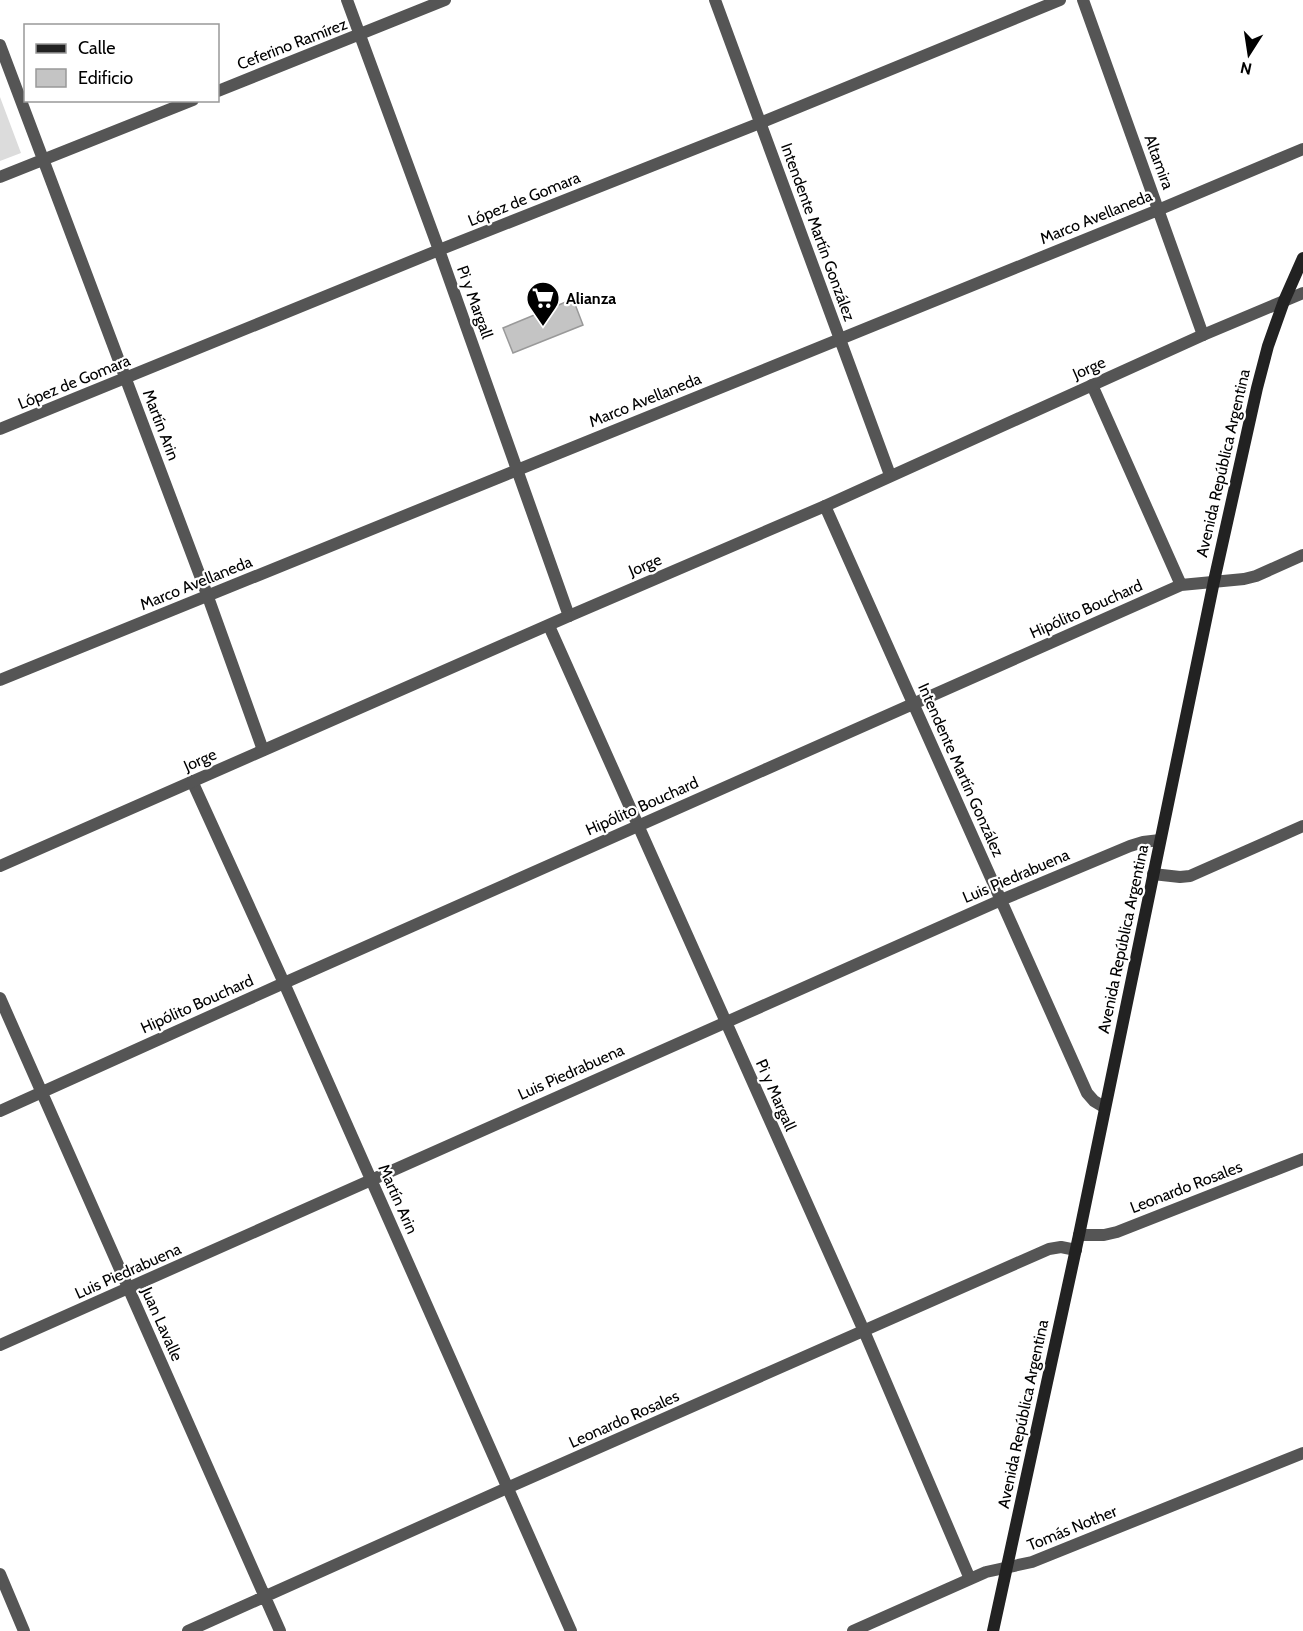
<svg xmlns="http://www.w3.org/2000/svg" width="1303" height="1631" font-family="Cabin,sans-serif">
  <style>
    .green { fill: #dcdcdc }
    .building { fill: #c4c4c4; stroke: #999; stroke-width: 1.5 }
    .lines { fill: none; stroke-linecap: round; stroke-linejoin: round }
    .minor { stroke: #555; stroke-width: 12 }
    .tertiary { stroke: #555; stroke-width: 12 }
    .secondary { stroke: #222; stroke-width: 12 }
    .labels { text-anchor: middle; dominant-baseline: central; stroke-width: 4.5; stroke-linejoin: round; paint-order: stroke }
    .street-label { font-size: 16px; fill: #000; stroke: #fff }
    .poi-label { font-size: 16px; font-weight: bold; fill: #000; stroke: #fff; text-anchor: start }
  </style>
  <rect width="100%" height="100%" fill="#fff"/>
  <path class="green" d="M 0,97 L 21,153 L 0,161 Z"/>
  <path class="building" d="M 573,299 L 583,325 L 513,353 L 503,328 Z"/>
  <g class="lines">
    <path class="minor" d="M 347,0 L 439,250 L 569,616
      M 715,0 L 890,475
      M 1083,0 L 1203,335
      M 0,45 L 208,597 L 263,750
      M 218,91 L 445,0
      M 0,177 L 193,100
      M 1284,301 L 1303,293
      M 1092,385 L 1181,585
      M 0,429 L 439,250 L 760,123 L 1060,0
      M 825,506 L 1087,1093 L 1094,1101 L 1104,1107
      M 549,626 L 864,1331 L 970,1579
      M 0,680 L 1158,210 L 1303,149
      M 192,781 L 284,983 L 571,1631
      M 1153,874 L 1180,877 L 1190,876 L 1303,826
      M 0,998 L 280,1631
      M 0,1111 L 284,983 L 1181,585 L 1244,579 L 1256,576 L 1303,555
      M 1079,1235 L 1104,1235 L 1117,1232 L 1303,1159
      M 0,1345 L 1001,900 L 1130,846 L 1143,842 L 1160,840
      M 0,1574 L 24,1631
      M 188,1631 L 507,1488 L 1049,1249 L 1061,1247 L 1076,1250
      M 853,1631 L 986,1572 L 1032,1562 L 1303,1453"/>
    <path class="tertiary" d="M 0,866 L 569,616 L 825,506 L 1203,335 L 1284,301"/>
    <path class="secondary" d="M 993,1631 L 1079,1235 L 1214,581 L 1257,388 L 1268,346 L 1284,301 L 1303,258"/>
  </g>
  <defs>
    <symbol id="supermarket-pin" viewBox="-11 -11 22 30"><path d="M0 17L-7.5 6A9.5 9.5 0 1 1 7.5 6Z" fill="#000" stroke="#fff"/><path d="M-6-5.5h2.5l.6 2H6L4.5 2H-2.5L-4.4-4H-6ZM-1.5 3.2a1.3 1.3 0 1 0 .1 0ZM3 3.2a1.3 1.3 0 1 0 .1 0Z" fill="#fff"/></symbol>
  </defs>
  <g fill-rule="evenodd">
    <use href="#supermarket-pin" x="524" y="279" width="38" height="52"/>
  </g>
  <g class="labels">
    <g class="street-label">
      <text transform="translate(292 44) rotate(-21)">Ceferino Ramírez</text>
      <text transform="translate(1159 162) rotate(70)">Altamira</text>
      <text transform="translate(524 199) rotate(-22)">López de Gomara</text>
      <text transform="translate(1096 217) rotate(-22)">Marco Avellaneda</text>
      <text transform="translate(818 232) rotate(70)">Intendente Martín González</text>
      <text transform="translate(475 302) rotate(70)">Pi y Margall</text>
      <text transform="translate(1089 368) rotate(-24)">Jorge</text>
      <text transform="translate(74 382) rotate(-22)">López de Gomara</text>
      <text transform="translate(645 400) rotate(-22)">Marco Avellaneda</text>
      <text transform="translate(161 425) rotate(69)">Martín Arin</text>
      <text transform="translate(1223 463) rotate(-77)">Avenida República Argentina</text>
      <text transform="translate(645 565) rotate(-23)">Jorge</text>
      <text transform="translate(196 583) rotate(-22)">Marco Avellaneda</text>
      <text transform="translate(1086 609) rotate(-24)">Hipólito Bouchard</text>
      <text transform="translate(200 760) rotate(-24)">Jorge</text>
      <text transform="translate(961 770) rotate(66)">Intendente Martín González</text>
      <text transform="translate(642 806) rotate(-24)">Hipólito Bouchard</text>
      <text transform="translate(1016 876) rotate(-23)">Luis Piedrabuena</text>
      <text transform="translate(1123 939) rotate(-78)">Avenida República Argentina</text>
      <text transform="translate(197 1004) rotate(-24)">Hipólito Bouchard</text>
      <text transform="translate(571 1072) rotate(-24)">Luis Piedrabuena</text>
      <text transform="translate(776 1095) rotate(66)">Pi y Margall</text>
      <text transform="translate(1186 1187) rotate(-21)">Leonardo Rosales</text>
      <text transform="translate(398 1199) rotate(66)">Martín Arin</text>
      <text transform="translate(128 1271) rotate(-24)">Luis Piedrabuena</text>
      <text transform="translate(162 1324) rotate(66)">Juan Lavalle</text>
      <text transform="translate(1023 1414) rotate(-78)">Avenida República Argentina</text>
      <text transform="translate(624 1419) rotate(-24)">Leonardo Rosales</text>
      <text transform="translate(1072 1528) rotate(-22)">Tomás Nother</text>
    </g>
    <g class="poi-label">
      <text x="566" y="298">Alianza</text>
    </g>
  </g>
  <rect x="24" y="24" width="195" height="78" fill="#ffffff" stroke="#999999" stroke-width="1.5"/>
  <rect x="36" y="44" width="30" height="9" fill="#222222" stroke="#999999" stroke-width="1.5"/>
  <text x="78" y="54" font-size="18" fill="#000000">Calle</text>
  <rect x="36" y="69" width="30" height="18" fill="#c4c4c4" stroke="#999999" stroke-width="1.5"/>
  <text x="78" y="84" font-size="18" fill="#000000">Edificio</text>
  <g transform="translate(1249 54) rotate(192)" stroke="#ffffff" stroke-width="4.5" paint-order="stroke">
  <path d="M0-4.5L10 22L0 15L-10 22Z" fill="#000000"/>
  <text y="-9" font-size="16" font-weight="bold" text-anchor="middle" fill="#000000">N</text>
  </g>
</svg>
